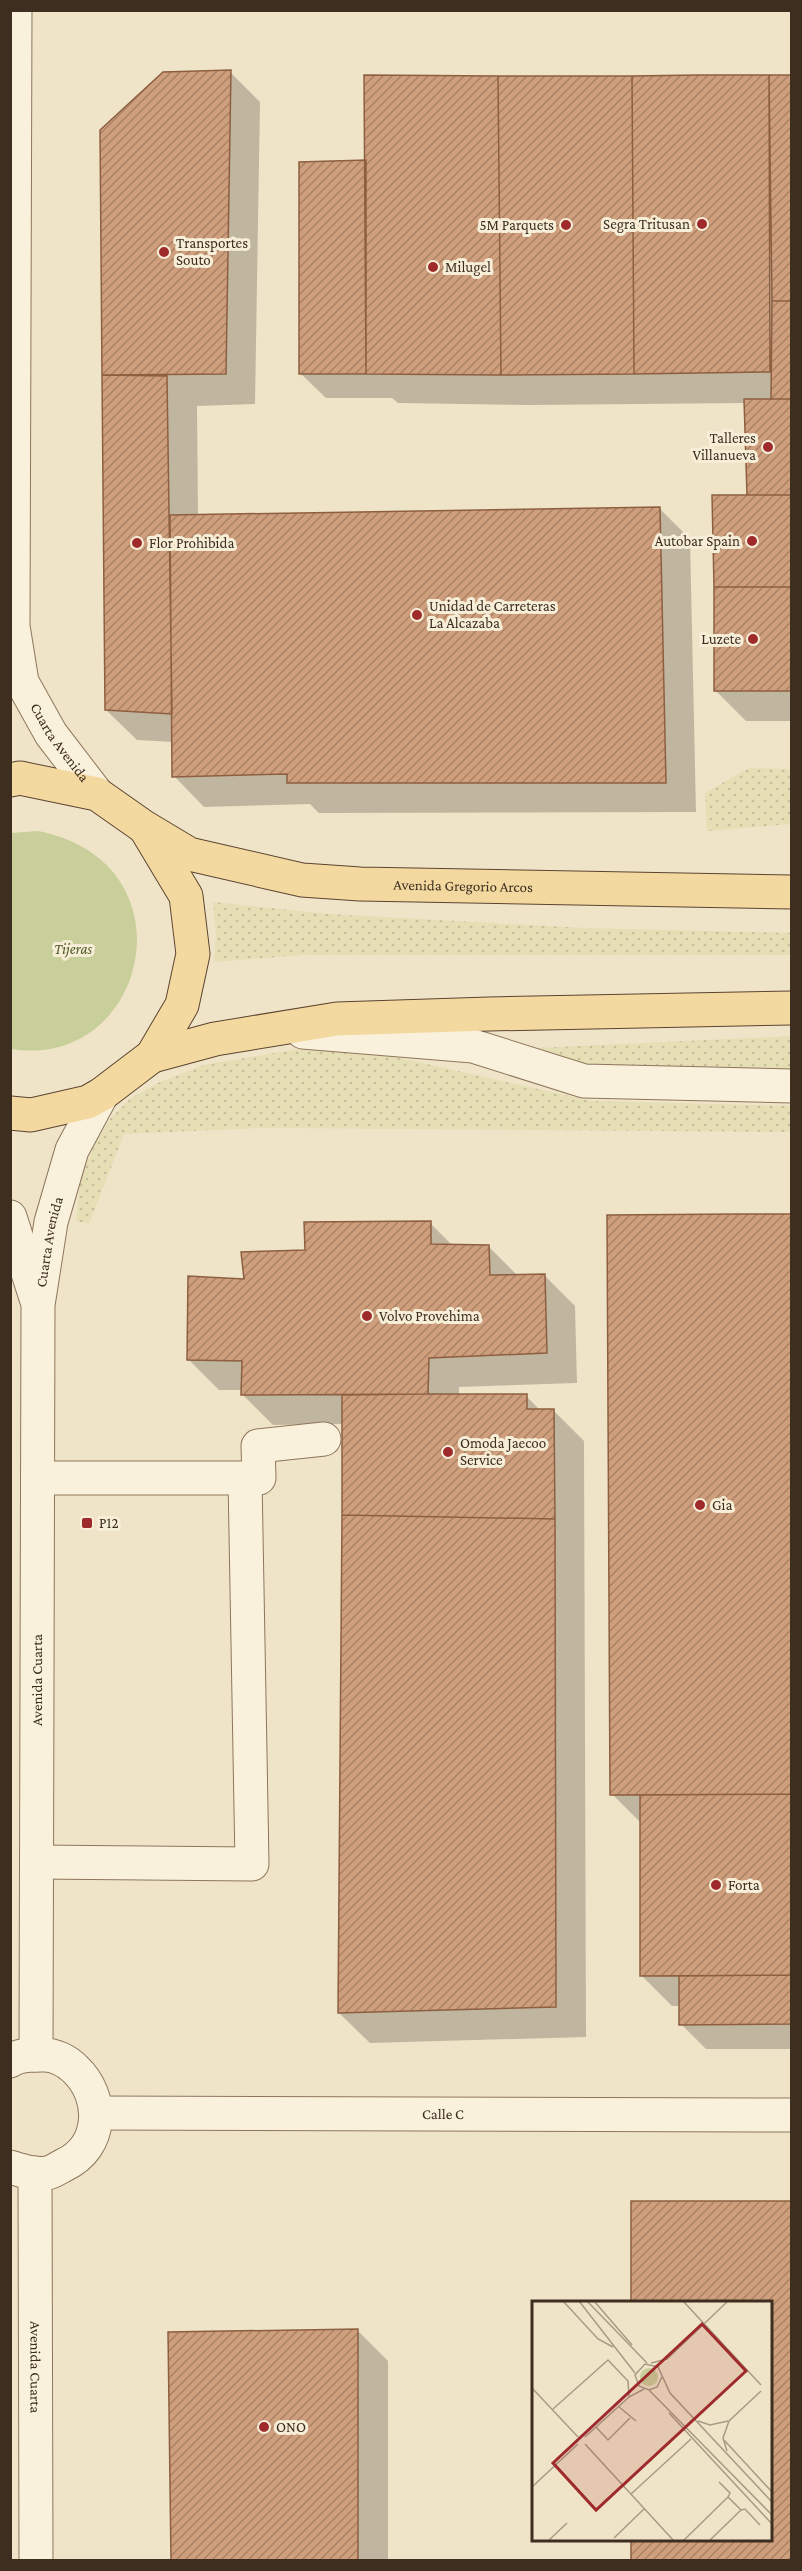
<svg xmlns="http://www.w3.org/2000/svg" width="802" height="2571" font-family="'Crimson Pro',serif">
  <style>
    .farmland { fill: url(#farmland-dots) }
    .garden { fill: #c9cf9b }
    .shadow { fill: #0003 }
    .building { fill: url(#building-hatch); stroke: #8d5f41; stroke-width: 1.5 }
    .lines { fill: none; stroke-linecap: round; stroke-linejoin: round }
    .minor-casing { stroke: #8d765c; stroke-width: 35 }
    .major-casing { stroke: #5b4430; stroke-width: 35 }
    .minor { stroke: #faf1dc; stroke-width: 33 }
    .major { stroke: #f3d9a0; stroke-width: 33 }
    .poi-dot { fill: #9e2a2b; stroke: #f7eed8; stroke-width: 2 }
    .labels { text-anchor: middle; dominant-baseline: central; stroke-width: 6; stroke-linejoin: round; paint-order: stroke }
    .poi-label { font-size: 15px; fill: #3d2e20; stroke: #f7eed8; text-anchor: start }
    .street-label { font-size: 15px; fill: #3d2e20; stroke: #f7eed8 }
    .park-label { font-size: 15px; font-style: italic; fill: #4d5a26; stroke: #f7eed8 }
    .inset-road { fill: none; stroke: #a89b85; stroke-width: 1.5 }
    .view { fill: #9e2a2b; fill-opacity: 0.15; stroke: #9e2a2b; stroke-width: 3 }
    .inset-edge { fill: none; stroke: #3d2e20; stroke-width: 3 }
  </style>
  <defs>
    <pattern id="farmland-dots" width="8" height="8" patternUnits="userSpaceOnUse" patternTransform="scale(1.5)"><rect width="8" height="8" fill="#e6deb5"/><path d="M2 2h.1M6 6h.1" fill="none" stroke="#c6bf9b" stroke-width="1.8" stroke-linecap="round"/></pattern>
    <pattern id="building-hatch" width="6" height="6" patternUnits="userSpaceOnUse" patternTransform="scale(1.5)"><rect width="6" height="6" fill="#cf9f7d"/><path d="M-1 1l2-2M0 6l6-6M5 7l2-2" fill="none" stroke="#a98266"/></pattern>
  </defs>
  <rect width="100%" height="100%" fill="#f0e4c8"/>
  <path class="farmland" d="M 749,768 L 791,769 L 791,824 L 707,831 L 705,793 Z
    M 213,902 L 329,914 L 583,928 L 791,933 L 791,955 L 303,955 L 214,962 L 216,934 Z
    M 791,1036 L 791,1073 L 600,1069 L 517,1049 Z
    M 304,1048 L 360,1049 L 591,1101 L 791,1106 L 791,1132 L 264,1128 L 124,1134 L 89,1224 L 76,1221 L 81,1176 L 96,1142 L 110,1119 L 131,1098 L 160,1082 L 203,1065 Z"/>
  <path class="garden" d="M 38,831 C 196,862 148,1071 11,1049 L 11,833 Z"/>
  <path class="shadow" d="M 230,72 L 260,102 L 255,404 L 197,406 L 198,516 L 660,509 L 690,539 L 696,812 L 319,813 L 310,804 L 204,807 L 174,776 L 174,742 L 137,740 L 106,710 L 101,131 Z
    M 366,77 L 792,77 L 792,721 L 746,721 L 715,690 L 749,497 L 745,403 L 531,405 L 398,403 L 392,398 L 326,398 L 300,373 L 366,161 Z
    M 792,1216 L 792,2049 L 706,2049 L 681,2024 L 681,2006 L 672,2006 L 642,1976 L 641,1823 L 612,1794 Z
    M 430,1223 L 453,1246 L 488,1246 L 518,1276 L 545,1276 L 575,1306 L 577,1383 L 459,1387 L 459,1396 L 526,1396 L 541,1411 L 554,1411 L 584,1441 L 586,2037 L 370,2043 L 339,2013 L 343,1424 L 273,1425 L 243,1395 L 243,1390 L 219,1390 L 188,1359 L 245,1281 L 307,1251 Z
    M 633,2202 L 792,2202 L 792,2560 L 633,2560 L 633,2540 L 770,2540 L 770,2302 L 633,2302 Z
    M 357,2330 L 388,2361 L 388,2560 L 173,2560 L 170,2333 Z"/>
  <path class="building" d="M 231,70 L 226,374 L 102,375 L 100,130 L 163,72 Z
    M 364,75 L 498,76 L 501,375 L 366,374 Z
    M 699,75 L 769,75 L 770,372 L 634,374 L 632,76 Z
    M 769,75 L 792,75 L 792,301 L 772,301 Z
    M 498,76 L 632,76 L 634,374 L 501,375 Z
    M 366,160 L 366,374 L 299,374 L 299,162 Z
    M 772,301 L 792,301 L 792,399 L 771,399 Z
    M 102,375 L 167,376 L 172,714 L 105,710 Z
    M 744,399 L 792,399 L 792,495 L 747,495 Z
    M 712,495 L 792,495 L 792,587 L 714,587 Z
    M 660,507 L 666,783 L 287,783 L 287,774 L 172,777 L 170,515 Z
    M 714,587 L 792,587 L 792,691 L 714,691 Z
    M 739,1214 L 792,1214 L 792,1794 L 610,1795 L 607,1215 Z
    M 431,1221 L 431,1244 L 489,1245 L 490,1275 L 545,1274 L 547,1353 L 429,1358 L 428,1394 L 241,1395 L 242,1361 L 187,1360 L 188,1276 L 244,1279 L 241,1252 L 305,1250 L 304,1222 Z
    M 428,1394 L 527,1394 L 527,1409 L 554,1409 L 555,1519 L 342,1515 L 342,1395 Z
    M 342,1515 L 555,1519 L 556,2007 L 338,2013 Z
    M 792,1794 L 792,1975 L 640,1976 L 640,1795 Z
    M 792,1975 L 792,2024 L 679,2025 L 679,1976 Z
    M 631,2201 L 792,2201 L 792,2560 L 631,2560 L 631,2540 L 770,2540 L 770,2302 L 631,2302 Z
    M 358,2329 L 358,2560 L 171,2560 L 168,2332 Z"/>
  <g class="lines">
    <defs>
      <g id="minor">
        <path id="s1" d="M 15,10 L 13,626 L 22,682 L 51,734 L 97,794"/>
        <path d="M 303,1032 L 473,1046 L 584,1081 L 792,1086"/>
        <path d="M 10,1217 L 36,1298"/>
        <path d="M 38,1478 L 259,1478 L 258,1446 L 324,1439"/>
        <path d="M 37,1862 L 252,1864 L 245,1478"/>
        <path id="s2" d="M 36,2055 L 38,1305 L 51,1222 L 72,1150 L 102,1094"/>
        <path d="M 10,2061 C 20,2054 31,2055 42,2055 C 54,2054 67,2061 75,2069 C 105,2097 103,2147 64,2165 C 58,2168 53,2172 47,2173 C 34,2175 23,2171 10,2167"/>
        <path id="s3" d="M 97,2113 L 792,2115"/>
        <path id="s4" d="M 35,2173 L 36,2560"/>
      </g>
      <g id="major">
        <path id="s5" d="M 10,780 L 20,778 L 97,794 L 144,827 L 189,854 L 302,880 L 360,884 L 792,892"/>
        <path d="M 152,1056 L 215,1039 L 337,1019 L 489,1014 L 792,1008"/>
        <path d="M 10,1113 L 31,1115 L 88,1102 L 102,1094 L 152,1056 L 182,1005 L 193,954 L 186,896 L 147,831"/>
      </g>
    </defs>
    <use href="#minor" class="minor-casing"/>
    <use href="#major" class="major-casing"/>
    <use href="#minor" class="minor"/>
    <use href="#major" class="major"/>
  </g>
  <g class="poi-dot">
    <circle cx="702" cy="224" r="6"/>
    <circle cx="566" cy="225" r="6"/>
    <circle cx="164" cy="252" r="6"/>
    <circle cx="433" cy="267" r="6"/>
    <circle cx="768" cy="447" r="6"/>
    <circle cx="752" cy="541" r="6"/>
    <circle cx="137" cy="543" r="6"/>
    <circle cx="417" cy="615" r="6"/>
    <circle cx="753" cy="639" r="6"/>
    <circle cx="367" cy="1316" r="6"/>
    <circle cx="448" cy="1452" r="6"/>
    <circle cx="700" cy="1505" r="6"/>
    <rect x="81" y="1517" width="12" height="12" rx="3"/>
    <circle cx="716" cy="1885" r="6"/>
    <circle cx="264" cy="2427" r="6"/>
  </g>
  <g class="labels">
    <g class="poi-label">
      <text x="690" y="224" text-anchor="end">Segra Tritusan</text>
      <text x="554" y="225" text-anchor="end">5M Parquets</text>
      <text x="176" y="243">Transportes<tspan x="176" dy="17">Souto</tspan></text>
      <text x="445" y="267">Milugel</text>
      <text x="756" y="438" text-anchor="end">Talleres<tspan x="756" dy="17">Villanueva</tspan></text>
      <text x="740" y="541" text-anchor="end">Autobar Spain</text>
      <text x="149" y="543">Flor Prohibida</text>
      <text x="429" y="606">Unidad de Carreteras<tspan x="429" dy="17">La Alcazaba</tspan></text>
      <text x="741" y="639" text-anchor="end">Luzete</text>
      <text x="379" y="1316">Volvo Provehima</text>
      <text x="460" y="1443">Omoda Jaecoo<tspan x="460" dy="17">Service</tspan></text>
      <text x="712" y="1505">Gia</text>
      <text x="99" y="1523">P12</text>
      <text x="728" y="1885">Forta</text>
      <text x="276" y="2427">ONO</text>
    </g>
    <g class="street-label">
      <text stroke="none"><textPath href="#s1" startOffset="744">Cuarta Avenida</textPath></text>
      <text stroke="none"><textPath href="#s5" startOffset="476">Avenida Gregorio Arcos</textPath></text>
      <text stroke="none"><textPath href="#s2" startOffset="814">Cuarta Avenida</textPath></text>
      <text stroke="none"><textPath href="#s2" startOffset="375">Avenida Cuarta</textPath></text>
      <text stroke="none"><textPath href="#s3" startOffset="346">Calle C</textPath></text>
      <text stroke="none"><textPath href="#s4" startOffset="194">Avenida Cuarta</textPath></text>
    </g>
    <g class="park-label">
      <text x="73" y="949">Tijeras</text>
    </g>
  </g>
  <g transform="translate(532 2301)">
    <rect width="240" height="240" fill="#f0e4c8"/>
    <path d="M108 76a9 9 0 1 1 18 0a9 9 0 1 1-18 0Z" fill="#c9cf9b"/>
    <path class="inset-road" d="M 31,0 L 66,38 L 81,46M 47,0 L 103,72M 55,0 L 115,62M 62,0 L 100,44M 151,0 L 229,84M 119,62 L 135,58 L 196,0M 130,76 L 125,86 L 117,89 L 107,85 L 103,74 L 113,63 L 126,66 L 138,92 L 240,201M 0,87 L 46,136M 117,89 L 240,214M 86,105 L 104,120M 21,108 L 76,59 L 96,80 L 97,96M 137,112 L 240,223M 166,120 L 178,124 L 196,120M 64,126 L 76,139 L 98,117M 53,136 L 97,96 L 112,88M 192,139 L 240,191M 53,143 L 142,240M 195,150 L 191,137 L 197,120 L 229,90M 187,181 L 198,192 L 196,196M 0,186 L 46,143M 99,193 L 159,138M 209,209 L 213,208 L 228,224M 82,237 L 112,208M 16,240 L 35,222M 151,240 L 196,196 L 209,209 L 177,240"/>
    <path class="view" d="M 170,23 L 214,70 L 64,209 L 21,162 Z"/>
    <rect width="240" height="240" class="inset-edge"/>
  </g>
  <rect width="802" height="2571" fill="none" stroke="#3d2e20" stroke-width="24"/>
</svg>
